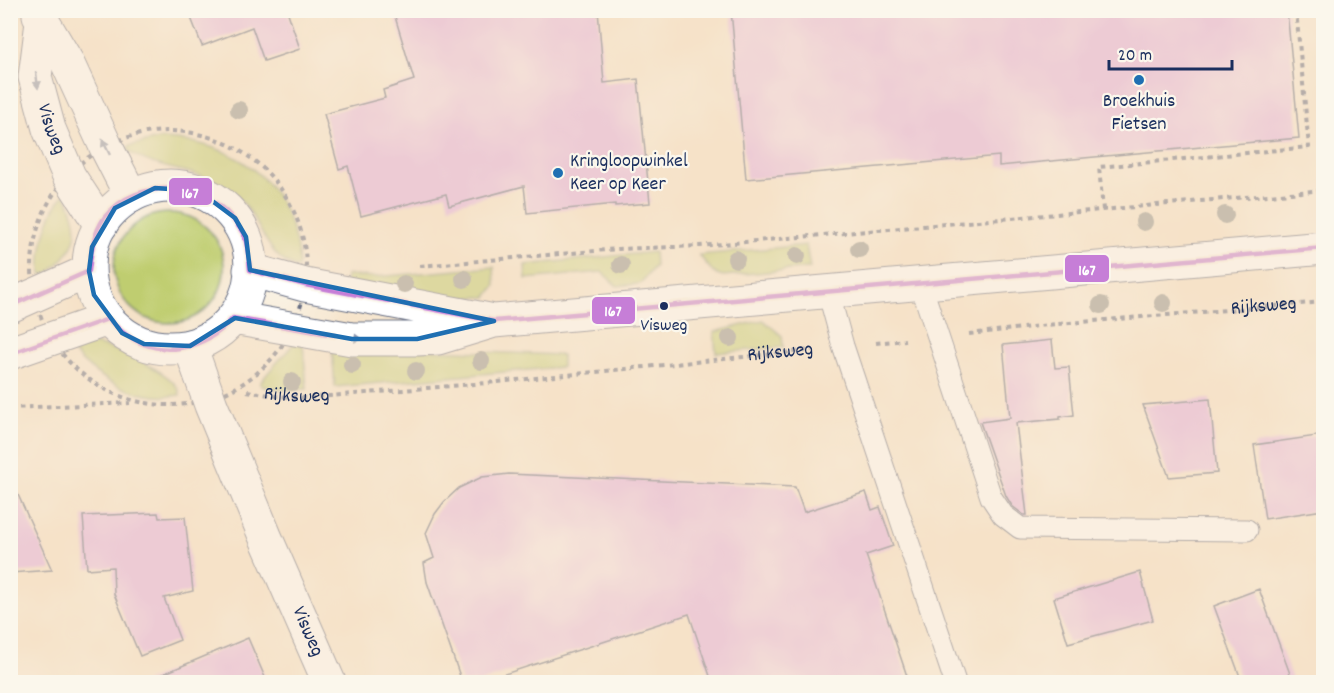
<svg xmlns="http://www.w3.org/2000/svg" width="1334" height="693" font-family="Dekko,sans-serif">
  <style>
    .green { fill: #bfcd6f; stroke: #6d7e66; stroke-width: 1.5 }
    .building { fill: #e2afe3 }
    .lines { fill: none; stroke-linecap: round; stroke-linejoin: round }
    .service-casing { stroke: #676e83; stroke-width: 23 }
    .minor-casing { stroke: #676e83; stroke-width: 35 }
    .primary-casing { stroke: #676e83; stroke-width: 35 }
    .path { stroke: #676e83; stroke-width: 4; stroke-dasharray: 4.5 4.5; stroke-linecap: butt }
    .service { stroke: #fff; stroke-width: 21 }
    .minor { stroke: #fff; stroke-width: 33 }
    .primary { stroke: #fff; stroke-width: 33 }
    .bus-1-casing { stroke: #fbf7ec; stroke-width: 9 }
    .bus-1 { stroke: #c67ed7; stroke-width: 4.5 }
    .tree { fill: #949590 }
    .oneway { fill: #8d97ae }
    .marked { fill: none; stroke: #1f6fb2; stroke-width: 4.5; stroke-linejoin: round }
    .poi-dot { fill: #1f6fb2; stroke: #fbf7ec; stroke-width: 2 }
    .bus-dot { fill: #1b2f5e; stroke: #fbf7ec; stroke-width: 2 }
    .labels { text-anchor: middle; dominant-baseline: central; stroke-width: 4.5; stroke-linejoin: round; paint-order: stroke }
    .bus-label { font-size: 18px; fill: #1b2f5e; stroke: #fbf7ec }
    .poi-label { font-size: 20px; fill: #1b2f5e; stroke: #fbf7ec }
    .street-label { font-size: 20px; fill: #1b2f5e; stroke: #fbf7ec }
    .line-badge { stroke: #fbf7ec; stroke-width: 2 }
    .badge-label { font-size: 16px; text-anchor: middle; font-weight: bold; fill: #fff }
  </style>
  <rect width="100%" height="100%" fill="#fbf7ec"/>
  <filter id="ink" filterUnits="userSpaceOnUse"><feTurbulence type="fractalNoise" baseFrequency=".0167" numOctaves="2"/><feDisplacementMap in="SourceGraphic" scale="12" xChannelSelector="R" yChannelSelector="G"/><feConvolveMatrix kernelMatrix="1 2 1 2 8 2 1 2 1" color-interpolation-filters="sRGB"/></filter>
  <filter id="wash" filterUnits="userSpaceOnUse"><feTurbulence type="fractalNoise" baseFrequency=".008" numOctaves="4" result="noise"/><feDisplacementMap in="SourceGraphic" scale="24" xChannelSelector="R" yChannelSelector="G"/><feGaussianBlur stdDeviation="1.35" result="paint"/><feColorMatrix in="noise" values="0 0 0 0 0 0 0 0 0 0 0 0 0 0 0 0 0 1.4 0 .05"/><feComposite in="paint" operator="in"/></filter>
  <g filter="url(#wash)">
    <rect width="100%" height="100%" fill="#f5e2c8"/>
    <path class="green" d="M 159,139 C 222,140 275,168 293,232 C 296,244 300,256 298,268 C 264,258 261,218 237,196 C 203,166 164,175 128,151 L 129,146 Z
      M 65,194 C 84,234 78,247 46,275 L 41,274 C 39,249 47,213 65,194 Z
      M114 268a55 55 0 1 1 110 0a55 55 0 1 1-110 0Z
      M 806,245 L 810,268 L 723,276 L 714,273 L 699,255 Z
      M 654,252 L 655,266 L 640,284 L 617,286 L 602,272 L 526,279 L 525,265 Z
      M 494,267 L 495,286 L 487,297 L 451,298 L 345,282 L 346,275 L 374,277 Z
      M 763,320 L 782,336 L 783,347 L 716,353 L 714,332 Z
      M 71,344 C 80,344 90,343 99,345 C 118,350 179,374 180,395 C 138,402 99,381 72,351 L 69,347 Z
      M 293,344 L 303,345 L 307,389 L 281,390 L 262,386 L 260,384 C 264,375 285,355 293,344 Z
      M 332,349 L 431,350 L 562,355 L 562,367 L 335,387 Z"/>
    <g id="blocks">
      <path class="building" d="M 188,10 L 287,10 L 300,49 L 264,61 L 252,27 L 202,46 Z
        M 393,10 L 598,10 L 604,83 L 638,79 L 650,203 L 615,206 L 615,204 L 527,213 L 524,186 L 449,206 L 446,194 L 361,216 L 348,166 L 339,169 L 324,114 L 385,98 L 383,90 L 414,80 Z
        M 731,10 L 1287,10 L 1299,138 L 999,166 L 999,156 L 746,179 Z
        M 1052,340 L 1055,368 L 1069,367 L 1074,415 L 1060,417 L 1060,419 L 1016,423 L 1027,515 L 1024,515 L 1012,506 L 1006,496 L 980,422 L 1010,418 L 1003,345 Z
        M 1210,399 L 1217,473 L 1169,477 L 1143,405 Z
        M 1323,435 L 1323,510 L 1265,519 L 1254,445 Z
        M 509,474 L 795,487 L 804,512 L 866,492 L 872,510 L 880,507 L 893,546 L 866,555 L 909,682 L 712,682 L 689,614 L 480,682 L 462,682 L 427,582 L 424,563 L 434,558 L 426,533 L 435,514 L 444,502 L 459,488 L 482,477 Z
        M 10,477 L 52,570 L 10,573 Z
        M 158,513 L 159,518 L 185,517 L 193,591 L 164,598 L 180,640 L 140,656 L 114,594 L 113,567 L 87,569 L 83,516 Z
        M 1140,572 L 1153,620 L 1068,643 L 1054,598 Z
        M 1259,589 L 1293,682 L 1242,682 L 1214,606 Z
        M 248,638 L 267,682 L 144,682 Z"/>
    </g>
  </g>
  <g filter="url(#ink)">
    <use href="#blocks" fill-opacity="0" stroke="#676e83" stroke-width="1.5"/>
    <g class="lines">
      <defs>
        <path id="service" d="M 921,285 L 991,497 L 1003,515 L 1020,528 L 1247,530
          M 828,291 L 843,346 L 955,682"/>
        <g id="minor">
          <path d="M 39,15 L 67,62 L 106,147 L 131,196"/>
          <path id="s3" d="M 42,22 L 35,77 L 49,129 L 69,176 L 101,225"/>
          <path id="s4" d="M 190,346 L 211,405 L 265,536 L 329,682"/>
        </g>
        <path id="primary" d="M89 267a81 81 0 1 1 162 0a81 81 0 1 1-162 0Z
          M 250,270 L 305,285 L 489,320
          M 10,306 L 89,271
          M 233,318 L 352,339 L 417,339 L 438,338 L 494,321 L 1324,248
          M 10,353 L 108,319"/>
      </defs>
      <use href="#service" class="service-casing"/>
      <use href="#minor" class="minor-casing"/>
      <use href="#primary" class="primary-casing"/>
      <g class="path">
        <circle cx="169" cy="268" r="137"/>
        <path d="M 1103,210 L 1099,167 L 1309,147 L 1296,10"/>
        <path d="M 420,266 L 618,249 L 700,246 L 1324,190"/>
        <path id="s1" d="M 969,334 L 1057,324 L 1324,302"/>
        <path d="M 876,343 L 905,340"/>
        <path id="s2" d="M 247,391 L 275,396 L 306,398 L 487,383 L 812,350"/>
        <path d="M 10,408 L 130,403"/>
      </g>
      <use href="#service" class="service"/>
      <use href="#minor" class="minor"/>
      <use href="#primary" class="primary"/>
      <defs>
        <path id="bus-1" d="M 10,306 L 89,271 C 91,253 93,234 104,218 C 138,174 210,181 238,226 C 241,230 244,234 245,238 C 248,248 249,260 250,270 L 305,285 L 494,321 L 1324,248
          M 12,353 L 108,319 C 118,328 129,339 143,344 C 175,356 211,344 233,318 L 334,335"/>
      </defs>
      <use href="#bus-1" class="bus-1-casing"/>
      <use href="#bus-1" class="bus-1"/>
    </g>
    <g class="tree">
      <circle cx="239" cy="110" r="9"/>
      <circle cx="1225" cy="215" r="9"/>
      <circle cx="1144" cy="222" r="9"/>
      <circle cx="859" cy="249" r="9"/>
      <circle cx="797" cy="256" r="9"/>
      <circle cx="736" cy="259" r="9"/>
      <circle cx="621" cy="265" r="9"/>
      <circle cx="464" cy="279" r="9"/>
      <circle cx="404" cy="284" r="9"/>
      <circle cx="1163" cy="303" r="9"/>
      <circle cx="1101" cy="305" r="9"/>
      <circle cx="730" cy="338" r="9"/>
      <circle cx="481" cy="361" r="9"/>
      <circle cx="352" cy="365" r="9"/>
      <circle cx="416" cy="371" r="9"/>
      <circle cx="292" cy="382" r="9"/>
    </g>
    <defs><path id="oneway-solid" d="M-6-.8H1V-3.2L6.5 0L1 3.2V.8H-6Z" transform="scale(1.5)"/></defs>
    <g class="oneway">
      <use href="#oneway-solid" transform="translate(37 80) rotate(83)"/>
      <use href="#oneway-solid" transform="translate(106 147) rotate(-116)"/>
      <use href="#oneway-solid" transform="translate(353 338) rotate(6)"/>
    </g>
  </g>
  <path d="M0 0H1334V693H0ZM 155,188 L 199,191 L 235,218 L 246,237 L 250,270 L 494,321 L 417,339 L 352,339 L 235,318 L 190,346 L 144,344 L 122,333 L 94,295 L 89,271 L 92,247 L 115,208 Z" fill="#f5e2c8" fill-opacity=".55" fill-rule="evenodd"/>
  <path class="marked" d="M 155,188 L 199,191 L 235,218 L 246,237 L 250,270 L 494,321 L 417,339 L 352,339 L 235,318 L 190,346 L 144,344 L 122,333 L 94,295 L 89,271 L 92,247 L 115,208 Z"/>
  <g class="poi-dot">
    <circle cx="1139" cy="80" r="6"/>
    <circle cx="558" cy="173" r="6"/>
  </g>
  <circle class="bus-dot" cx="664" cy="306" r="5"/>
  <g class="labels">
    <g class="bus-label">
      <text x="664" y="326">Visweg</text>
    </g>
    <g class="poi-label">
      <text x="1139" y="102">Broekhuis<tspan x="1139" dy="23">Fietsen</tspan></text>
      <text x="570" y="162" text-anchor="start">Kringloopwinkel<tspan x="570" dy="23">Keer op Keer</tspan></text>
    </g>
    <g class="street-label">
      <text stroke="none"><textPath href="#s3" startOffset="110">Visweg</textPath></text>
      <text stroke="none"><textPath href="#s1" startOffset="296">Rijksweg</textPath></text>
      <text stroke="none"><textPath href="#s2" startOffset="536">Rijksweg</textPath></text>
      <text stroke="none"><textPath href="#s2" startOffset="50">Rijksweg</textPath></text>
      <text stroke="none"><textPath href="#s4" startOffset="309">Visweg</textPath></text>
    </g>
  </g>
  <g class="line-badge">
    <rect x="168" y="177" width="45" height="29" rx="6" fill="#c67ed7"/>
    <rect x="1064" y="254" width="46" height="29" rx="6" fill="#c67ed7"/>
    <rect x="591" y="296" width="45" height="29" rx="6" fill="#c67ed7"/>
  </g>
  <g class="badge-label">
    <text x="190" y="198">167</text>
    <text x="1087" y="275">167</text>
    <text x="613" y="316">167</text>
  </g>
  <rect width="1334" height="693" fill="none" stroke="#fbf7ec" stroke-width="36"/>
  <path d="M1109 60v9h123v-9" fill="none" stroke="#1b2f5e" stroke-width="3"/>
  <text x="1118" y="60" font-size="18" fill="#1b2f5e" stroke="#fbf7ec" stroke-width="4.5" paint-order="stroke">20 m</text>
</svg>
